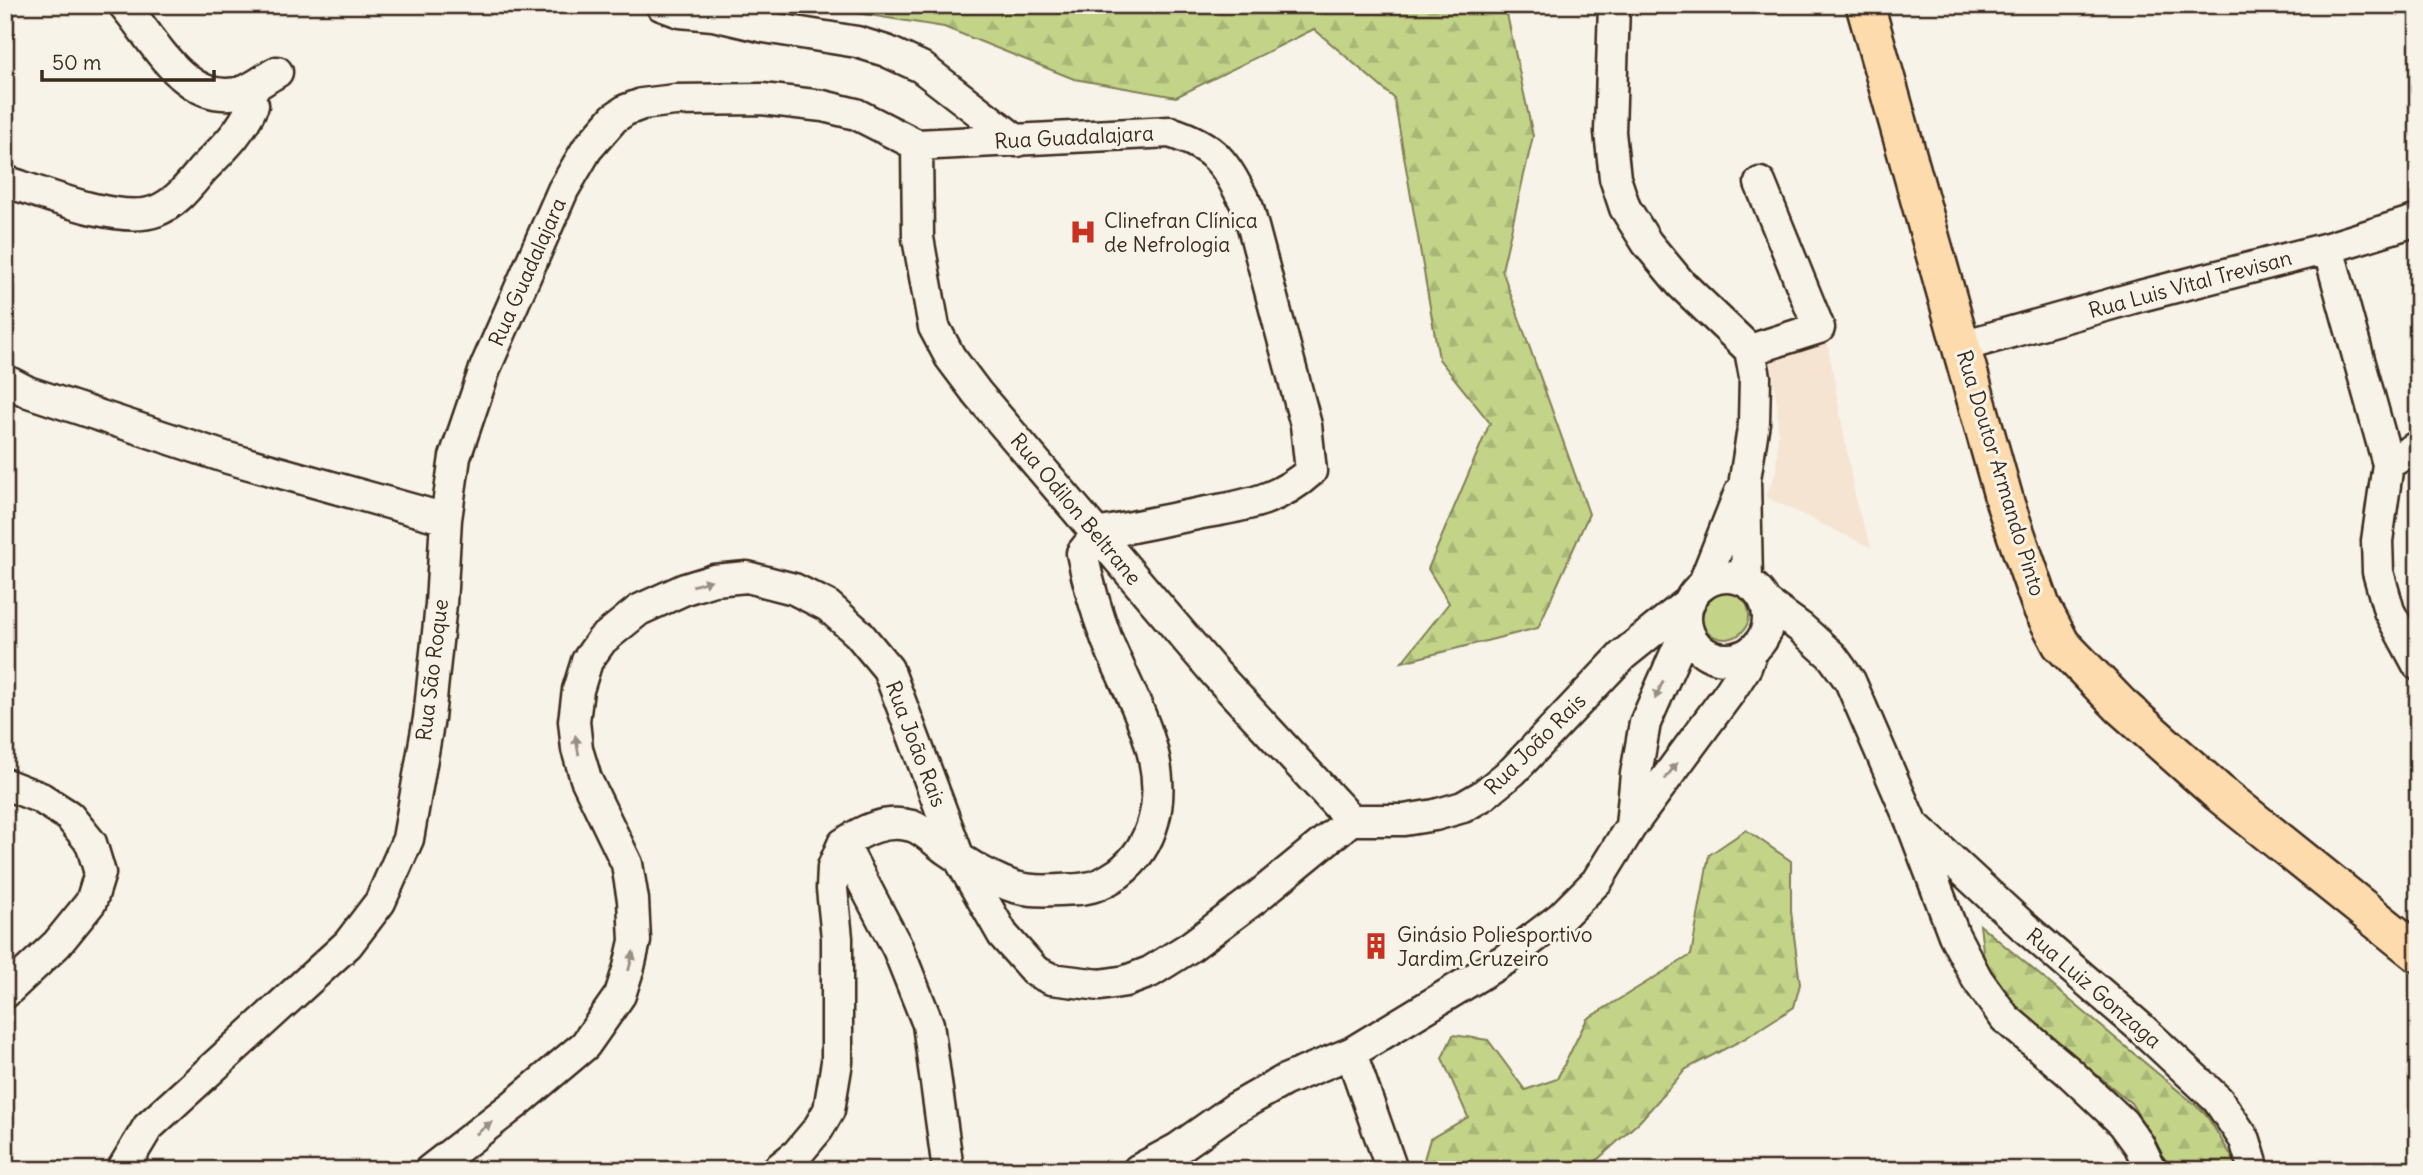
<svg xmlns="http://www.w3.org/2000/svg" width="2423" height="1175" font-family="Delius,sans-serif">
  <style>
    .built { fill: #f6e4d3 }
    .grass { fill: #c3d489; stroke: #7f7f54; stroke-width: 2 }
    .forest { fill: url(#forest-firs); stroke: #7f7f54; stroke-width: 2 }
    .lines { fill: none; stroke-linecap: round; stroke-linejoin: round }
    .minor-casing { stroke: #3b2a1e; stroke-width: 35 }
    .major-casing { stroke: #3b2a1e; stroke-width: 42 }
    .minor { stroke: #f7f3e8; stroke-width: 30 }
    .major { stroke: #fedbac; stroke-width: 37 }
    .oneway { fill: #998e83 }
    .labels { text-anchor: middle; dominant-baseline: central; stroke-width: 6; stroke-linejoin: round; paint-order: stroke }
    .street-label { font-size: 21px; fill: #3b2a1e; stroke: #f7f3e8 }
    .poi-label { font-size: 21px; fill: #3b2a1e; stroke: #f7f3e8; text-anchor: start }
  </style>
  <defs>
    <pattern id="forest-firs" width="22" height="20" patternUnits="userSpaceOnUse" patternTransform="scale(1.75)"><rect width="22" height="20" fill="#c3d489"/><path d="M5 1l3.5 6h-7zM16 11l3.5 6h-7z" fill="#a8b676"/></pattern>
  </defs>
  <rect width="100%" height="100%" fill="#f7f3e8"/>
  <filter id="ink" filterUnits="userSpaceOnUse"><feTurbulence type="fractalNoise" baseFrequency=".0143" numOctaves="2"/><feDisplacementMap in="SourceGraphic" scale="14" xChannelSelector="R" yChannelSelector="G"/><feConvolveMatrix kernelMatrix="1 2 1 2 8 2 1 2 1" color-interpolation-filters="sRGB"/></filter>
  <g filter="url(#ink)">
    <path class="built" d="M 1826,334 L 1857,507 L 1872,548 L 1766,497 L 1776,471 L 1778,434 L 1777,403 L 1771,361 Z"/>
    <path class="grass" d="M1701 615a24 24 0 1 1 48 0a24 24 0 1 1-48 0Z"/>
    <path class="forest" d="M 807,5 L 1505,5 L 1533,136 L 1502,270 L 1589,514 L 1538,628 L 1402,662 L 1449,603 L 1428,569 L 1490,423 L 1439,359 L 1394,98 L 1314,29 L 1176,97 L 1074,79 L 944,27 Z
      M 1746,830 L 1791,861 L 1791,911 L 1800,984 L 1794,1007 L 1744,1039 L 1686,1069 L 1640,1121 L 1586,1170 L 1476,1170 L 1423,1163 L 1430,1139 L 1468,1117 L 1442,1058 L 1453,1035 L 1488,1040 L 1525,1090 L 1557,1079 L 1587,1019 L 1691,955 L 1709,855 Z
      M 1980,925 L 2205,1113 L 2240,1170 L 2172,1170 L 2131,1103 L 2012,1005 L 1984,959 Z"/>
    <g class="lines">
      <defs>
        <path id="minor" d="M 124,5 C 154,39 187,110 244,91 C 255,87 266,78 277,72
          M 661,5 L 680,12 L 713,15 L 764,27 L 857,42 L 886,51 L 921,67 L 1017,141
          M 1614,5 L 1610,132 L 1615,178 L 1625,208 L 1647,243 L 1681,284 L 1750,350 L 1755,377 L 1754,422 L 1745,479 L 1747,582
          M 917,145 L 918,238 L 934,327 L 950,357 L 977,393 L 1216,674 L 1351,820
          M 5,181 C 42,193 120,225 156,211 C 177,203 190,184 204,168 C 225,147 241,132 253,105 L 243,91
          M 2328,248 L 2388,464 L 2377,541 L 2378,572 L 2389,611 L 2418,665
          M 1962,346 L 2140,296 L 2328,248 L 2418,220
          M 1750,350 L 1819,328 L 1760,183
          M 5,380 L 28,392 L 228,458 L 446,519
          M 2388,464 L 2418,446
          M1686 618a41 41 0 1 1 82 0a41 41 0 1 1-82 0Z
          M 1703,585 L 1740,492
          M 1765,602 L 1801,628 L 1832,656 L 1850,681 L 1912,824 L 1954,935 L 1977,979 L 2005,1018 L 2069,1072 L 2123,1123 L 2139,1145 L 2151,1170
          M 5,784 L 41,798 L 69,816 L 91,843 L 100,873 L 91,902 L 57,944 L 5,993
          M 1631,826 L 1729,693 L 1746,667 L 1752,651
          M 1917,828 L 2023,926 L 2140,1027 L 2218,1100 L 2245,1140 L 2254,1170
          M 1351,1053 L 1392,1170
          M 122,1170 L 148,1127 L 348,944 L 380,902 L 408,839 L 429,718 L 441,604 L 446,519 L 455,457 L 486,366 L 563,190 L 587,149 L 614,118 L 626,110 L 642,104 L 675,100 L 762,99 L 823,106 L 856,114 L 917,145 L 1170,132 C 1219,148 1225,164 1248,208 L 1306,425 L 1311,471 C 1275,504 1238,506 1192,515 C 1160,521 1129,528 1097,534 L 1082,553 C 1088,583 1096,611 1107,640 C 1123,679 1145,717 1154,758 C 1163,801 1155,845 1119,873 C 1110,879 1097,887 1086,888 C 1077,890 1068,889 1059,890 C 1039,891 1020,891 1002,882 C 983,874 964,862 947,850 C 937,843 924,830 912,826 C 886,819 863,830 843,844 L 898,949 L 928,1024 L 948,1170
          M 430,1170 L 515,1104 L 585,1045 L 620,995 L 629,967 L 635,941 L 633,900 L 627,864 L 586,779 L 577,749 L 574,721 L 578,690 L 587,661 L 602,640 L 639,610 L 685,589 L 714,580 L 747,577 L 794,589 L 828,606 L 858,633 L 888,669 L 959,858 L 1003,935 L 1035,971 L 1051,979 L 1100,985 L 1126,981 L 1150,972 L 1190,947 L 1257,897 L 1351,820 L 1404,820 L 1435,815 L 1463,807 L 1482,796 L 1513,771 L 1623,655 L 1690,601
          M 777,1170 L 797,1154 L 818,1129 L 829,1110 L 837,1062 L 837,938 L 832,889 L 833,867 L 843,844
          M 1138,1170 L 1177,1149 L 1234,1109 L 1285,1080 L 1351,1053 L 1506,959 L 1560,918 L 1597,881 L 1631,826 L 1636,774 L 1645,723 L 1687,628"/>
        <path id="major" d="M 1865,5 L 2006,506 L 2041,606 L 2061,644 L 2121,706 L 2219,793 L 2418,953"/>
      </defs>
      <use href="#minor" class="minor-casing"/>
      <use href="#major" class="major-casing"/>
      <use href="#minor" class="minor"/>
      <use href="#major" class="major"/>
    </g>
    <defs><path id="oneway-solid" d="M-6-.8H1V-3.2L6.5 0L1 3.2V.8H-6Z" transform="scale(1.75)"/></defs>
    <g class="oneway">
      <use href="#oneway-solid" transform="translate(702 583) rotate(-17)"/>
      <use href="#oneway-solid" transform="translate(1659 690) rotate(114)"/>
      <use href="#oneway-solid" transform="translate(577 745) rotate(-100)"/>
      <use href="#oneway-solid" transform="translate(1671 771) rotate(-54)"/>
      <use href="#oneway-solid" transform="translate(631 961) rotate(-76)"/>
      <use href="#oneway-solid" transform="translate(484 1128) rotate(-38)"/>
    </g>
  </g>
  <defs>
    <symbol id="hospital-bare" viewBox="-9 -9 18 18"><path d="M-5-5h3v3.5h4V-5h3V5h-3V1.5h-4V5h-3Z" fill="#c8321e" stroke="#f7f3e8" stroke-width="2.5" paint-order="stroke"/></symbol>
    <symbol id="building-bare" viewBox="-9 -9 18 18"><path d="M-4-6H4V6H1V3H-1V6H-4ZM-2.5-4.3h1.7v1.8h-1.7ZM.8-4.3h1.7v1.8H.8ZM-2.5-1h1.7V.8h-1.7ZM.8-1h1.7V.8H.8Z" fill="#c8321e" stroke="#f7f3e8" stroke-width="2.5" paint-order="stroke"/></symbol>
  </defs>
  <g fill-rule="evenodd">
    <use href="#hospital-bare" x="1064" y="213" width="38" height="38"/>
    <use href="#building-bare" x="1357" y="927" width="38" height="38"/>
  </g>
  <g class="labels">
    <g class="street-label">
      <text transform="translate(1074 137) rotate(-3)">Rua Guadalajara</text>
      <text transform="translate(527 272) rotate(-66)">Rua Guadalajara</text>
      <text transform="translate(2190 284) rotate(-15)">Rua Luis Vital Trevisan</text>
      <text transform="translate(2001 473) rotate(73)">Rua Doutor Armando Pinto</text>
      <text transform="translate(1076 509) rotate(50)">Rua Odilon Beltrane</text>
      <text transform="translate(432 670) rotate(-83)">Rua São Roque</text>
      <text transform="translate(916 744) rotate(69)">Rua João Rais</text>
      <text transform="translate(1535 744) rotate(-45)">Rua João Rais</text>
      <text transform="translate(2094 988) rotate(41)">Rua Luiz Gonzaga</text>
    </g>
    <g class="poi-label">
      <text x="1104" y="220">Clinefran Clínica<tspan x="1104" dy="24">de Nefrologia</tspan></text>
      <text x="1397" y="934">Ginásio Poliesportivo<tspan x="1397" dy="24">Jardim Cruzeiro</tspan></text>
    </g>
  </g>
  <rect width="2423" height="1175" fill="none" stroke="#f7f3e8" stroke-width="28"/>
  <rect x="14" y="14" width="2395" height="1147" fill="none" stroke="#3b2a1e" stroke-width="2.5" filter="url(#ink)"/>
  <path d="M42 70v10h172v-10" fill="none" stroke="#3b2a1e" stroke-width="3.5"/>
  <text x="52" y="70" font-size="21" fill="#3b2a1e" stroke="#f7f3e8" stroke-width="5" paint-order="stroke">50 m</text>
</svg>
